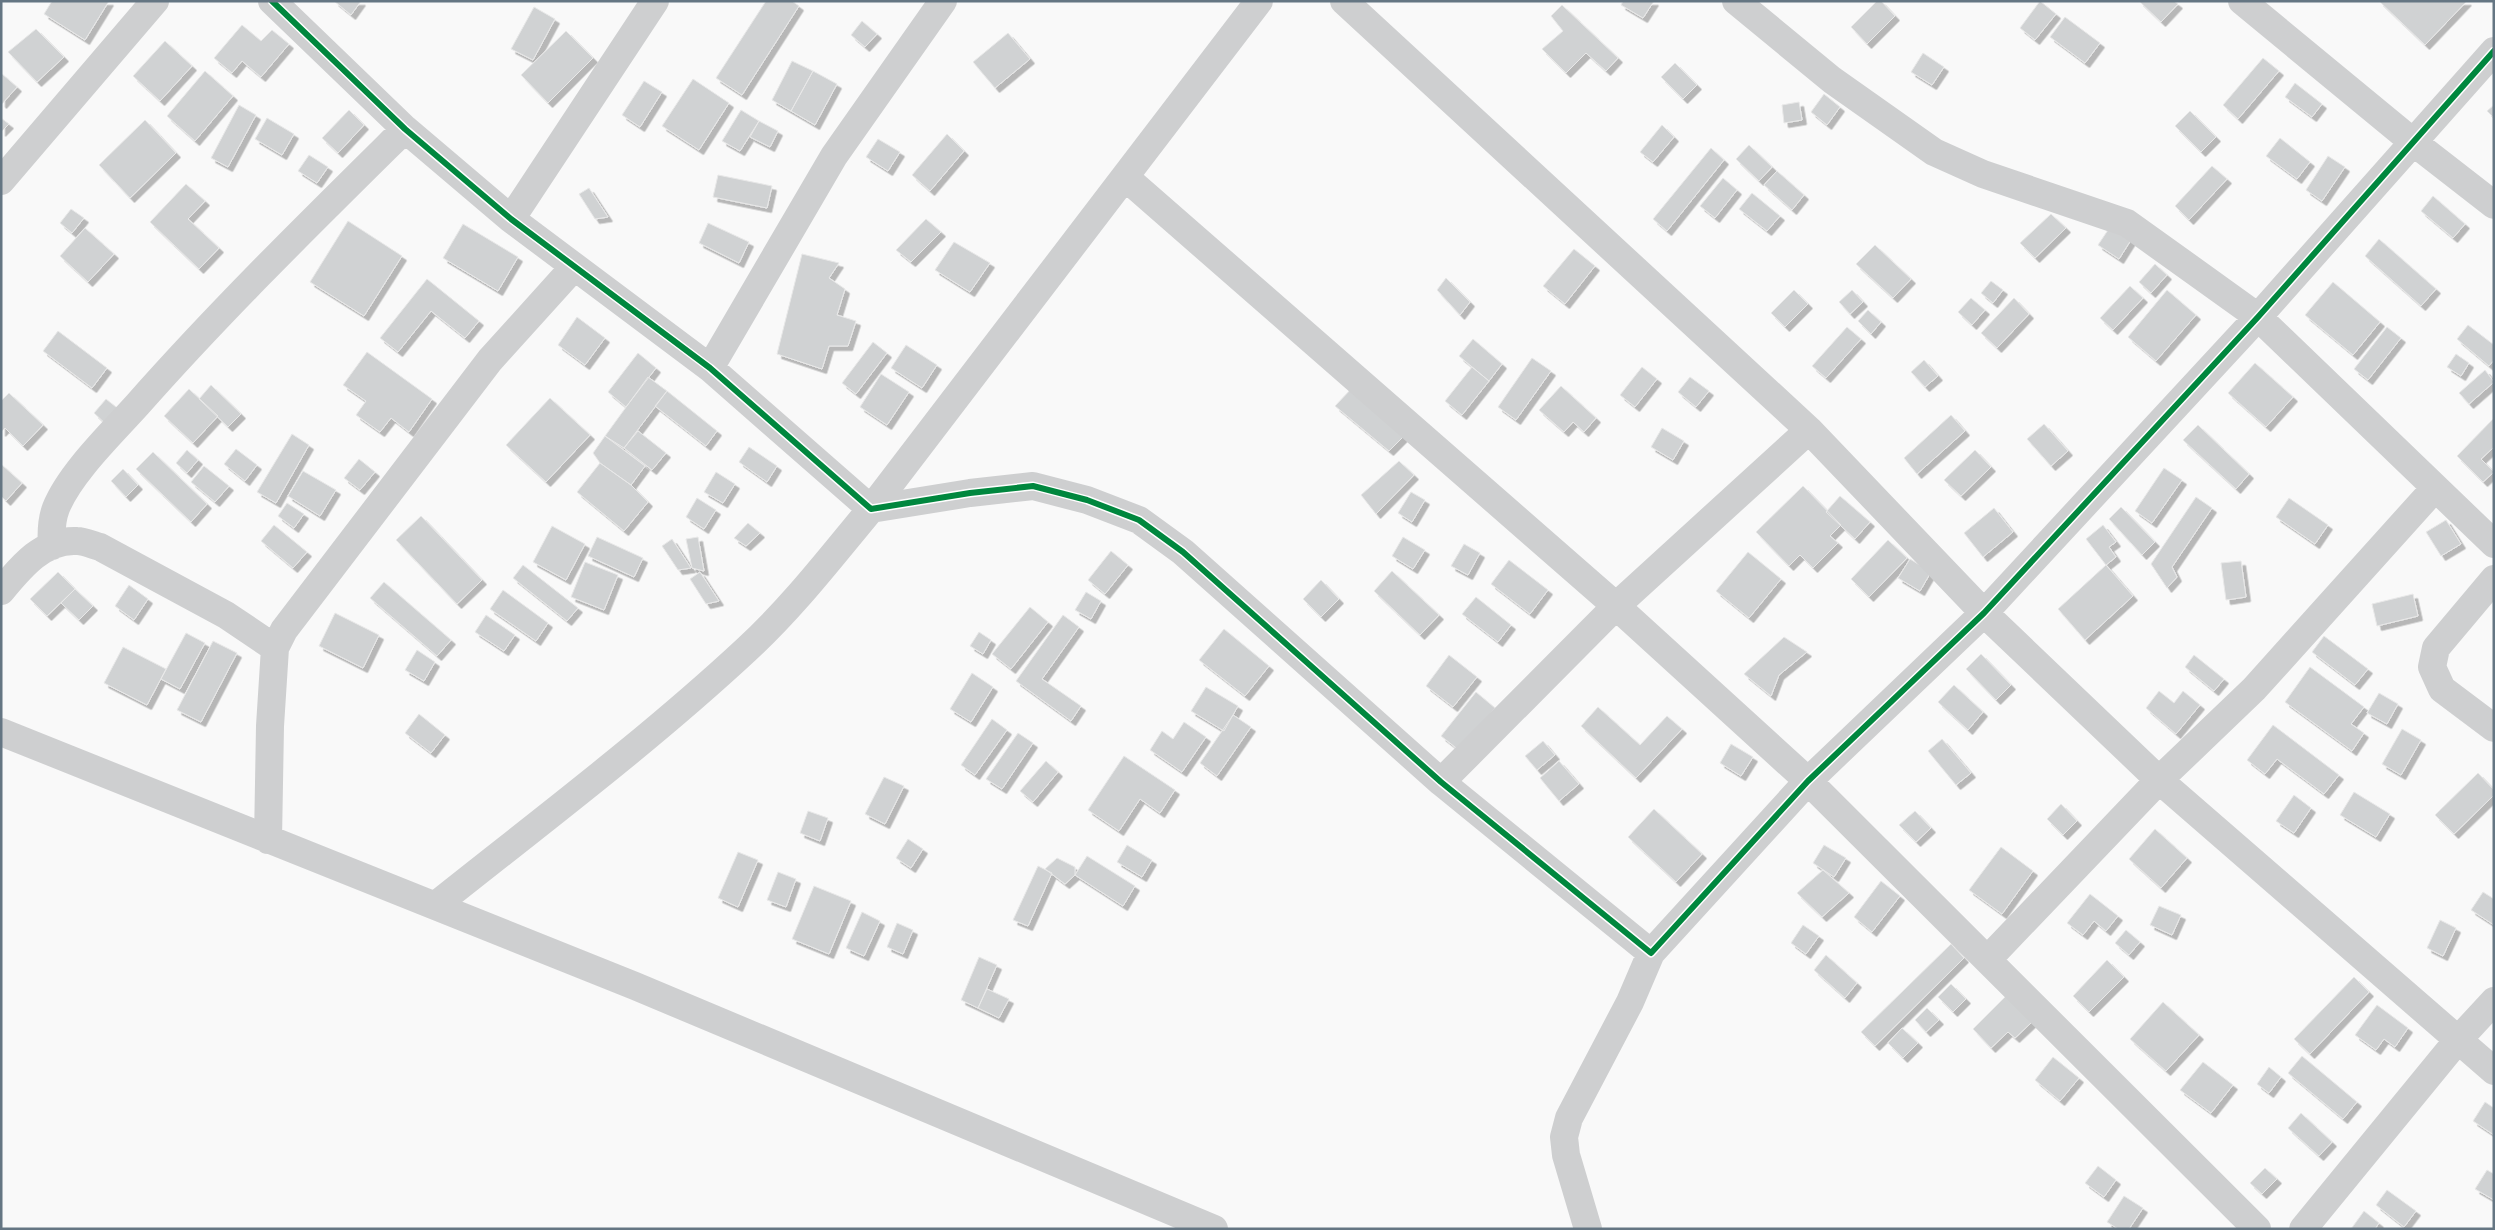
<svg xmlns="http://www.w3.org/2000/svg" width="2495" height="1230" font-family="Poppins,sans-serif">
  <style>
    .building { fill: #d0d2d3; stroke: #e8e8e8; filter: url(#shadow) }
    .lines { fill: none; stroke-linecap: round; stroke-linejoin: round }
    .minor { stroke: #cecfd0; stroke-width: 28 }
    .cycleway-casing { stroke: #fff; stroke-width: 9 }
    .cycleway { stroke: #00873e; stroke-width: 6 }
  </style>
  <defs>
    <filter id="shadow"><feDropShadow dx="4.5" dy="4.5" stdDeviation="0" flood-color="#0004"/></filter>
  </defs>
  <rect width="100%" height="100%" fill="#f9f9f9"/>
  <path class="building" d="M 52,1 L 109,1 L 85,40 L 44,14 Z
    M 334,1 L 361,1 L 351,15 Z
    M 766,1 L 792,1 L 799,6 L 742,95 L 716,78 Z
    M 1623,1 L 1654,1 L 1643,18 L 1621,5 Z
    M 1877,1 L 1881,1 L 1895,16 L 1867,44 L 1851,27 Z
    M 2040,1 L 2056,14 L 2035,40 L 2020,28 Z
    M 2139,1 L 2174,1 L 2178,4 L 2161,22 Z
    M 2379,1 L 2467,1 L 2425,45 Z
    M 1562,5 L 1618,58 L 1606,71 L 1586,53 L 1566,73 L 1542,49 L 1563,31 L 1551,16 Z
    M 534,7 L 555,19 L 533,60 L 511,49 Z
    M 2065,17 L 2100,43 L 2085,63 L 2050,37 Z
    M 862,21 L 877,34 L 865,47 L 851,35 Z
    M 242,25 L 261,41 L 272,30 L 289,44 L 261,77 L 242,61 L 232,73 L 214,58 Z
    M 36,29 L 64,57 L 37,82 L 8,52 Z
    M 566,31 L 593,58 L 548,103 L 521,75 Z
    M 1008,33 L 1030,59 L 995,88 L 973,62 Z
    M 165,41 L 192,66 L 160,101 L 133,76 Z
    M 1923,53 L 1944,67 L 1932,85 L 1911,72 Z
    M 2263,58 L 2279,71 L 2238,119 L 2223,105 Z
    M 792,61 L 813,71 L 791,111 L 772,100 Z
    M 1675,63 L 1697,85 L 1683,99 L 1661,77 Z
    M 205,71 L 233,96 L 195,141 L 167,116 Z
    M 813,71 L 837,84 L 815,125 L 791,111 Z
    M 1,73 L 17,87 L 2,104 L 1,103 Z
    M 693,79 L 729,103 L 699,150 L 662,126 Z
    M 644,81 L 662,92 L 640,127 L 622,115 Z
    M 2295,83 L 2322,104 L 2312,117 L 2285,97 Z
    M 1824,94 L 1840,107 L 1827,125 L 1811,112 Z
    M 1799,102 L 1802,120 L 1784,123 L 1782,105 Z
    M 239,105 L 256,115 L 228,167 L 211,158 Z
    M 2494,105 L 2494,118 L 2487,111 Z
    M 349,110 L 364,125 L 338,153 L 322,138 Z
    M 741,110 L 759,121 L 740,151 L 722,141 Z
    M 2190,111 L 2216,137 L 2201,152 L 2175,126 Z
    M 1,118 L 9,124 L 1,132 Z
    M 267,118 L 294,134 L 282,155 L 255,139 Z
    M 145,120 L 176,153 L 130,198 L 99,165 Z
    M 759,121 L 778,131 L 770,147 L 750,137 Z
    M 1662,125 L 1674,137 L 1653,162 L 1640,152 Z
    M 947,134 L 964,151 L 930,191 L 912,175 Z
    M 2280,138 L 2310,162 L 2297,179 L 2266,156 Z
    M 878,139 L 900,152 L 888,171 L 866,157 Z
    M 1749,145 L 1772,167 L 1759,181 L 1736,159 Z
    M 1711,148 L 1724,160 L 1667,231 L 1653,219 Z
    M 309,155 L 328,167 L 317,183 L 298,171 Z
    M 2328,156 L 2345,167 L 2322,201 L 2306,190 Z
    M 2212,166 L 2227,179 L 2189,220 L 2175,206 Z
    M 1777,171 L 1804,195 L 1792,210 L 1764,185 Z
    M 718,175 L 772,186 L 767,208 L 713,197 Z
    M 1723,178 L 1737,190 L 1715,218 L 1700,206 Z
    M 186,184 L 205,201 L 188,219 L 219,248 L 199,269 L 150,222 Z
    M 589,188 L 608,217 L 595,219 L 579,194 Z
    M 1752,193 L 1780,216 L 1767,231 L 1739,209 Z
    M 2433,196 L 2465,224 L 2453,238 L 2421,211 Z
    M 71,209 L 84,218 L 72,233 L 60,223 Z
    M 2051,214 L 2066,228 L 2035,258 L 2020,243 Z
    M 926,219 L 941,232 L 911,262 L 896,250 Z
    M 348,221 L 402,256 L 364,316 L 310,282 Z
    M 708,223 L 749,242 L 739,263 L 699,243 Z
    M 463,224 L 518,257 L 498,291 L 443,258 Z
    M 2110,227 L 2131,240 L 2119,259 L 2098,245 Z
    M 85,228 L 114,254 L 88,282 L 60,256 Z
    M 2379,239 L 2436,289 L 2421,306 L 2365,256 Z
    M 954,242 L 990,263 L 970,292 L 935,270 Z
    M 1875,245 L 1911,279 L 1893,298 L 1856,264 Z
    M 1574,249 L 1595,266 L 1565,304 L 1543,286 Z
    M 802,254 L 839,263 L 829,278 L 845,289 L 837,315 L 856,321 L 848,346 L 829,346 L 822,369 L 777,354 Z
    M 2155,264 L 2167,275 L 2151,293 L 2139,282 Z
    M 1446,278 L 1470,302 L 1460,315 L 1437,290 Z
    M 427,279 L 479,321 L 465,338 L 431,311 L 398,352 L 380,338 Z
    M 1991,281 L 2003,290 L 1993,303 L 1981,293 Z
    M 2333,282 L 2380,322 L 2353,355 L 2305,315 Z
    M 2130,286 L 2143,298 L 2113,330 L 2100,318 Z
    M 1794,290 L 1808,304 L 1785,327 L 1771,313 Z
    M 1852,290 L 1863,302 L 1850,314 L 1839,302 Z
    M 2167,290 L 2196,315 L 2156,361 L 2128,337 Z
    M 1971,298 L 1985,310 L 1972,325 L 1958,312 Z
    M 2014,298 L 2029,314 L 1997,348 L 1981,333 Z
    M 1868,310 L 1881,322 L 1871,334 L 1858,321 Z
    M 577,317 L 605,338 L 585,365 L 558,345 Z
    M 2468,325 L 2494,345 L 2494,360 L 2489,366 L 2457,339 Z
    M 1847,327 L 1861,339 L 1826,378 L 1812,366 Z
    M 2387,327 L 2401,338 L 2368,380 L 2354,369 Z
    M 58,331 L 107,368 L 92,388 L 43,351 Z
    M 1473,339 L 1502,364 L 1489,381 L 1459,356 Z
    M 873,342 L 887,353 L 856,394 L 842,383 Z
    M 906,345 L 937,365 L 922,388 L 891,368 Z
    M 367,352 L 432,399 L 409,432 L 391,418 L 380,432 L 356,415 L 366,401 L 343,385 Z
    M 638,353 L 656,368 L 626,407 L 608,392 Z
    M 2456,354 L 2469,363 L 2461,376 L 2447,367 Z
    M 1532,358 L 1551,371 L 1516,420 L 1498,407 Z
    M 1924,360 L 1938,376 L 1925,387 L 1911,372 Z
    M 2255,363 L 2293,397 L 2266,427 L 2228,393 Z
    M 1472,367 L 1489,381 L 1462,415 L 1445,401 Z
    M 1642,367 L 1657,379 L 1635,407 L 1620,395 Z
    M 2485,370 L 2494,382 L 2469,404 L 2459,393 Z
    M 881,374 L 909,392 L 887,425 L 860,407 Z
    M 648,377 L 667,391 L 624,448 L 605,436 Z
    M 1690,377 L 1709,391 L 1696,407 L 1678,392 Z
    M 211,385 L 241,414 L 228,427 L 199,399 Z
    M 1561,386 L 1596,418 L 1584,432 L 1573,422 L 1564,432 L 1539,410 Z
    M 1352,388 L 1407,433 L 1389,451 L 1335,406 Z
    M 189,389 L 218,416 L 193,443 L 164,416 Z
    M 667,391 L 717,431 L 706,446 L 655,406 Z
    M 9,393 L 43,425 L 23,446 L 5,428 L 1,432 L 1,401 Z
    M 550,398 L 590,435 L 546,482 L 506,445 Z
    M 106,399 L 121,411 L 108,426 L 94,413 Z
    M 1951,415 L 1965,431 L 1917,474 L 1904,458 Z
    M 2494,418 L 2494,447 L 2481,459 L 2494,472 L 2483,482 L 2457,456 Z
    M 2044,424 L 2068,451 L 2051,466 L 2027,439 Z
    M 2198,425 L 2249,474 L 2236,489 L 2183,440 Z
    M 1662,428 L 1684,441 L 1673,460 L 1651,447 Z
    M 638,431 L 666,453 L 652,470 L 624,448 Z
    M 292,434 L 309,445 L 276,503 L 257,492 Z
    M 605,436 L 645,466 L 631,485 L 600,463 L 593,453 Z
    M 749,447 L 777,466 L 767,482 L 739,462 Z
    M 236,449 L 257,465 L 245,481 L 224,464 Z
    M 187,450 L 198,460 L 187,473 L 176,463 Z
    M 1975,450 L 1991,467 L 1961,496 L 1944,480 Z
    M 153,452 L 207,504 L 191,522 L 136,469 Z
    M 359,459 L 375,472 L 360,490 L 344,478 Z
    M 1399,461 L 1414,475 L 1376,514 L 1361,495 Z
    M 600,463 L 631,485 L 648,502 L 624,531 L 577,492 Z
    M 1,464 L 22,483 L 6,501 L 1,496 Z
    M 204,466 L 229,486 L 215,502 L 191,482 Z
    M 2164,468 L 2182,480 L 2152,523 L 2135,511 Z
    M 123,469 L 138,485 L 126,497 L 111,481 Z
    M 303,471 L 336,490 L 320,516 L 288,496 Z
    M 716,472 L 735,484 L 723,503 L 704,492 Z
    M 1803,486 L 1841,525 L 1830,536 L 1838,543 L 1813,568 L 1800,555 L 1789,566 L 1756,532 Z
    M 1411,492 L 1425,500 L 1412,522 L 1398,513 Z
    M 1840,496 L 1870,522 L 1855,539 L 1826,512 Z
    M 2196,497 L 2212,508 L 2172,567 L 2177,577 L 2167,588 L 2151,564 Z
    M 697,498 L 716,510 L 704,529 L 686,517 Z
    M 2289,498 L 2328,525 L 2315,544 L 2276,517 Z
    M 287,503 L 304,514 L 294,528 L 278,516 Z
    M 2121,507 L 2155,542 L 2142,555 L 2109,519 Z
    M 1994,508 L 2013,532 L 1983,557 L 1964,533 Z
    M 421,516 L 482,580 L 457,604 L 396,540 Z
    M 2446,520 L 2461,544 L 2441,556 L 2426,532 Z
    M 748,523 L 760,533 L 746,546 L 734,538 Z
    M 274,525 L 307,552 L 293,568 L 261,541 Z
    M 2103,525 L 2116,542 L 2109,547 L 2116,557 L 2106,565 L 2086,539 Z
    M 552,526 L 585,544 L 566,580 L 533,562 Z
    M 597,537 L 643,558 L 634,577 L 588,556 Z
    M 698,537 L 704,571 L 692,568 L 686,539 Z
    M 1403,537 L 1425,550 L 1413,569 L 1392,556 Z
    M 672,539 L 691,568 L 678,570 L 662,546 Z
    M 1888,540 L 1907,558 L 1869,597 L 1851,579 Z
    M 1464,544 L 1480,553 L 1468,575 L 1451,566 Z
    M 1111,551 L 1128,565 L 1105,594 L 1088,580 Z
    M 1748,552 L 1781,579 L 1749,618 L 1716,591 Z
    M 1910,559 L 1931,572 L 1920,591 L 1898,578 Z
    M 1509,560 L 1548,590 L 1530,614 L 1491,584 Z
    M 2241,561 L 2246,597 L 2226,600 L 2221,563 Z
    M 585,562 L 618,575 L 604,610 L 571,597 Z
    M 523,565 L 578,608 L 567,621 L 513,578 Z
    M 2106,565 L 2133,596 L 2085,640 L 2058,609 Z
    M 1392,571 L 1439,615 L 1420,635 L 1374,591 Z
    M 58,572 L 75,589 L 47,616 L 30,599 Z
    M 700,572 L 719,601 L 706,604 L 690,579 Z
    M 1321,580 L 1339,599 L 1321,617 L 1303,599 Z
    M 384,582 L 451,640 L 437,656 L 370,598 Z
    M 129,585 L 148,599 L 134,620 L 115,606 Z
    M 75,589 L 93,606 L 79,620 L 61,603 Z
    M 503,590 L 548,623 L 536,641 L 490,609 Z
    M 1086,592 L 1101,601 L 1091,619 L 1075,610 Z
    M 2413,594 L 2418,616 L 2377,626 L 2372,604 Z
    M 1476,597 L 1511,625 L 1498,642 L 1462,614 Z
    M 1030,607 L 1048,622 L 1011,669 L 992,654 Z
    M 335,613 L 379,635 L 363,668 L 319,646 Z
    M 486,615 L 515,635 L 504,651 L 475,632 Z
    M 1063,615 L 1079,627 L 1042,679 L 1081,706 L 1071,721 L 1016,681 Z
    M 1224,629 L 1269,666 L 1245,696 L 1199,660 Z
    M 979,632 L 991,640 L 983,654 L 970,646 Z
    M 186,633 L 205,643 L 180,689 L 161,679 Z
    M 2324,636 L 2368,669 L 2355,685 L 2312,652 Z
    M 1784,637 L 1807,652 L 1779,675 L 1771,696 L 1744,674 Z
    M 213,641 L 237,653 L 201,722 L 177,710 Z
    M 123,647 L 166,669 L 147,705 L 104,683 Z
    M 417,650 L 435,662 L 424,681 L 405,670 Z
    M 1981,654 L 2011,685 L 1996,700 L 1966,669 Z
    M 1449,655 L 1477,677 L 1453,707 L 1426,686 Z
    M 2194,655 L 2224,679 L 2214,691 L 2185,667 Z
    M 2310,667 L 2364,707 L 2351,724 L 2364,733 L 2352,751 L 2285,702 Z
    M 972,673 L 993,687 L 971,722 L 950,709 Z
    M 1954,685 L 1983,712 L 1968,730 L 1938,702 Z
    M 1206,687 L 1238,706 L 1224,731 L 1191,711 Z
    M 2159,691 L 2174,703 L 2183,691 L 2200,705 L 2176,734 L 2146,708 Z
    M 1476,692 L 1495,708 L 1460,751 L 1441,736 Z
    M 2379,693 L 2398,704 L 2387,724 L 2367,713 Z
    M 1598,707 L 1640,745 L 1667,716 L 1682,729 L 1636,778 L 1581,726 Z
    M 419,714 L 445,735 L 431,753 L 405,733 Z
    M 1233,715 L 1251,727 L 1217,776 L 1200,763 Z
    M 992,719 L 1007,730 L 975,775 L 961,765 Z
    M 1184,722 L 1206,737 L 1182,772 L 1150,750 L 1162,731 L 1173,739 Z
    M 2273,725 L 2339,775 L 2324,794 L 2277,759 L 2265,774 L 2247,760 Z
    M 2402,729 L 2421,740 L 2401,775 L 2382,764 Z
    M 1018,733 L 1033,743 L 1002,789 L 986,779 Z
    M 1942,739 L 1971,773 L 1956,785 L 1928,751 Z
    M 1543,741 L 1555,755 L 1537,770 L 1525,756 Z
    M 1731,744 L 1753,757 L 1741,776 L 1720,763 Z
    M 1124,756 L 1175,790 L 1160,813 L 1140,799 L 1119,831 L 1088,810 Z
    M 1046,761 L 1058,772 L 1033,802 L 1020,791 Z
    M 1559,761 L 1579,784 L 1559,801 L 1540,778 Z
    M 2478,773 L 2494,790 L 2494,795 L 2454,834 L 2435,815 Z
    M 884,777 L 904,786 L 885,824 L 865,814 Z
    M 2354,792 L 2390,814 L 2376,837 L 2340,815 Z
    M 2294,795 L 2311,808 L 2294,833 L 2276,821 Z
    M 2061,804 L 2077,821 L 2063,835 L 2047,819 Z
    M 1654,809 L 1702,854 L 1676,882 L 1628,837 Z
    M 808,811 L 828,818 L 820,841 L 800,833 Z
    M 1915,811 L 1931,828 L 1916,842 L 1899,825 Z
    M 2155,829 L 2187,858 L 2161,888 L 2129,859 Z
    M 908,839 L 923,849 L 911,868 L 896,858 Z
    M 1127,845 L 1152,860 L 1142,877 L 1117,862 Z
    M 1824,845 L 1846,858 L 1834,877 L 1813,863 Z
    M 2001,847 L 2033,871 L 2002,914 L 1969,890 Z
    M 738,852 L 758,860 L 738,907 L 718,898 Z
    M 1087,856 L 1135,886 L 1123,906 L 1075,875 Z
    M 1057,858 L 1075,867 L 1075,875 L 1065,884 L 1045,869 Z
    M 1038,866 L 1052,873 L 1028,926 L 1013,920 Z
    M 1823,870 L 1849,893 L 1822,917 L 1797,893 Z
    M 778,872 L 796,879 L 786,907 L 767,900 Z
    M 1881,881 L 1900,896 L 1872,932 L 1854,917 Z
    M 814,886 L 851,901 L 829,954 L 792,939 Z
    M 2483,892 L 2494,899 L 2494,925 L 2471,910 Z
    M 2090,894 L 2118,916 L 2106,931 L 2094,921 L 2083,935 L 2067,923 Z
    M 2159,906 L 2181,915 L 2172,935 L 2150,925 Z
    M 862,912 L 880,921 L 864,956 L 846,948 Z
    M 2440,920 L 2456,928 L 2443,956 L 2427,948 Z
    M 897,923 L 913,930 L 903,954 L 887,947 Z
    M 1803,925 L 1819,936 L 1806,954 L 1791,943 Z
    M 2126,930 L 2140,942 L 2129,955 L 2115,943 Z
    M 1951,944 L 1964,958 L 1875,1046 L 1861,1032 Z
    M 1826,955 L 1857,983 L 1845,998 L 1814,970 Z
    M 979,957 L 997,965 L 978,1008 L 961,1000 Z
    M 2107,960 L 2124,977 L 2089,1012 L 2073,996 Z
    M 2354,977 L 2369,992 L 2310,1054 L 2294,1039 Z
    M 1951,984 L 1966,999 L 1953,1012 L 1938,997 Z
    M 987,989 L 1009,999 L 999,1018 L 978,1008 Z
    M 2007,995 L 2032,1022 L 2015,1038 L 2008,1032 L 1991,1048 L 1973,1029 Z
    M 2163,1002 L 2199,1035 L 2166,1071 L 2130,1039 Z
    M 2377,1005 L 2408,1028 L 2395,1047 L 2384,1039 L 2376,1050 L 2355,1035 Z
    M 1927,1008 L 1939,1020 L 1926,1032 L 1915,1020 Z
    M 1902,1028 L 1918,1043 L 1903,1058 L 1888,1043 Z
    M 2302,1056 L 2357,1102 L 2343,1119 L 2288,1073 Z
    M 2053,1057 L 2079,1078 L 2060,1101 L 2035,1080 Z
    M 2203,1062 L 2233,1085 L 2211,1113 L 2180,1090 Z
    M 2269,1067 L 2281,1077 L 2269,1093 L 2257,1084 Z
    M 2485,1102 L 2494,1108 L 2494,1135 L 2473,1121 Z
    M 2301,1113 L 2332,1142 L 2319,1156 L 2288,1128 Z
    M 2098,1166 L 2116,1180 L 2104,1197 L 2085,1183 Z
    M 2265,1168 L 2277,1179 L 2262,1194 L 2250,1183 Z
    M 2487,1170 L 2494,1174 L 2494,1200 L 2475,1189 Z
    M 2387,1190 L 2416,1211 L 2404,1227 L 2376,1205 Z
    M 2124,1196 L 2143,1208 L 2129,1229 L 2118,1229 L 2107,1222 Z
    M 2364,1211 L 2379,1223 L 2375,1229 L 2351,1229 Z"/>
  <g class="lines">
    <path class="minor" d="M 272,1 L 405,129 L 511,219 L 710,368 L 871,509 L 970,493 L 1033,486 L 1087,500 L 1139,520 L 1183,552 L 1441,782 L 1651,953 L 1808,781 L 1984,613 L 2258,317 L 2494,51
      M 1344,1 L 1809,430 L 1984,613 L 2159,780 L 2494,1071
      M 1736,1 L 1832,80 L 1934,152 L 1983,174 L 2127,223 L 2258,317 L 2494,544
      M 2242,1 L 2413,142 L 2494,205
      M 1125,177 L 1616,606 L 1808,781 L 2257,1229
      M 1,181 L 155,1
      M 511,219 L 655,1
      M 710,368 L 834,156 L 943,1
      M 52,546 C 51,533 51,521 56,508 C 70,473 112,433 138,404 C 223,308 314,219 405,129
      M 2494,579 L 2436,648 L 2432,667 L 2442,689 L 2494,728
      M 1,591 C 20,568 43,539 77,541 C 84,541 93,545 100,547 L 226,615 L 275,648
      M 1,732 L 635,986 L 1214,1229
      M 1441,782 L 1616,606 L 1809,430
      M 268,840 L 270,726 L 275,648 L 284,630 L 490,360 L 574,267
      M 436,905 C 540,822 648,741 746,650 C 792,608 831,557 871,509 L 1259,1
      M 1988,959 L 2159,780 L 2254,689 L 2435,488
      M 1588,1229 L 1566,1155 L 1564,1137 L 1569,1118 L 1630,1002 L 1651,953
      M 2303,1229 L 2457,1041 L 2494,1001"/>
    <defs>
      <path id="cycleway" d="M 272,1 L 405,129 L 511,219 L 710,368 L 871,509 L 970,493 L 1033,486 L 1087,500 L 1139,520 L 1183,552 L 1441,782 L 1651,953 L 1808,781 L 1984,613 L 2258,317 L 2494,51"/>
    </defs>
    <use href="#cycleway" class="cycleway-casing"/>
    <use href="#cycleway" class="cycleway"/>
  </g>
  <rect width="2495" height="1230" fill="none" stroke="#657683" stroke-width="5"/>
</svg>
